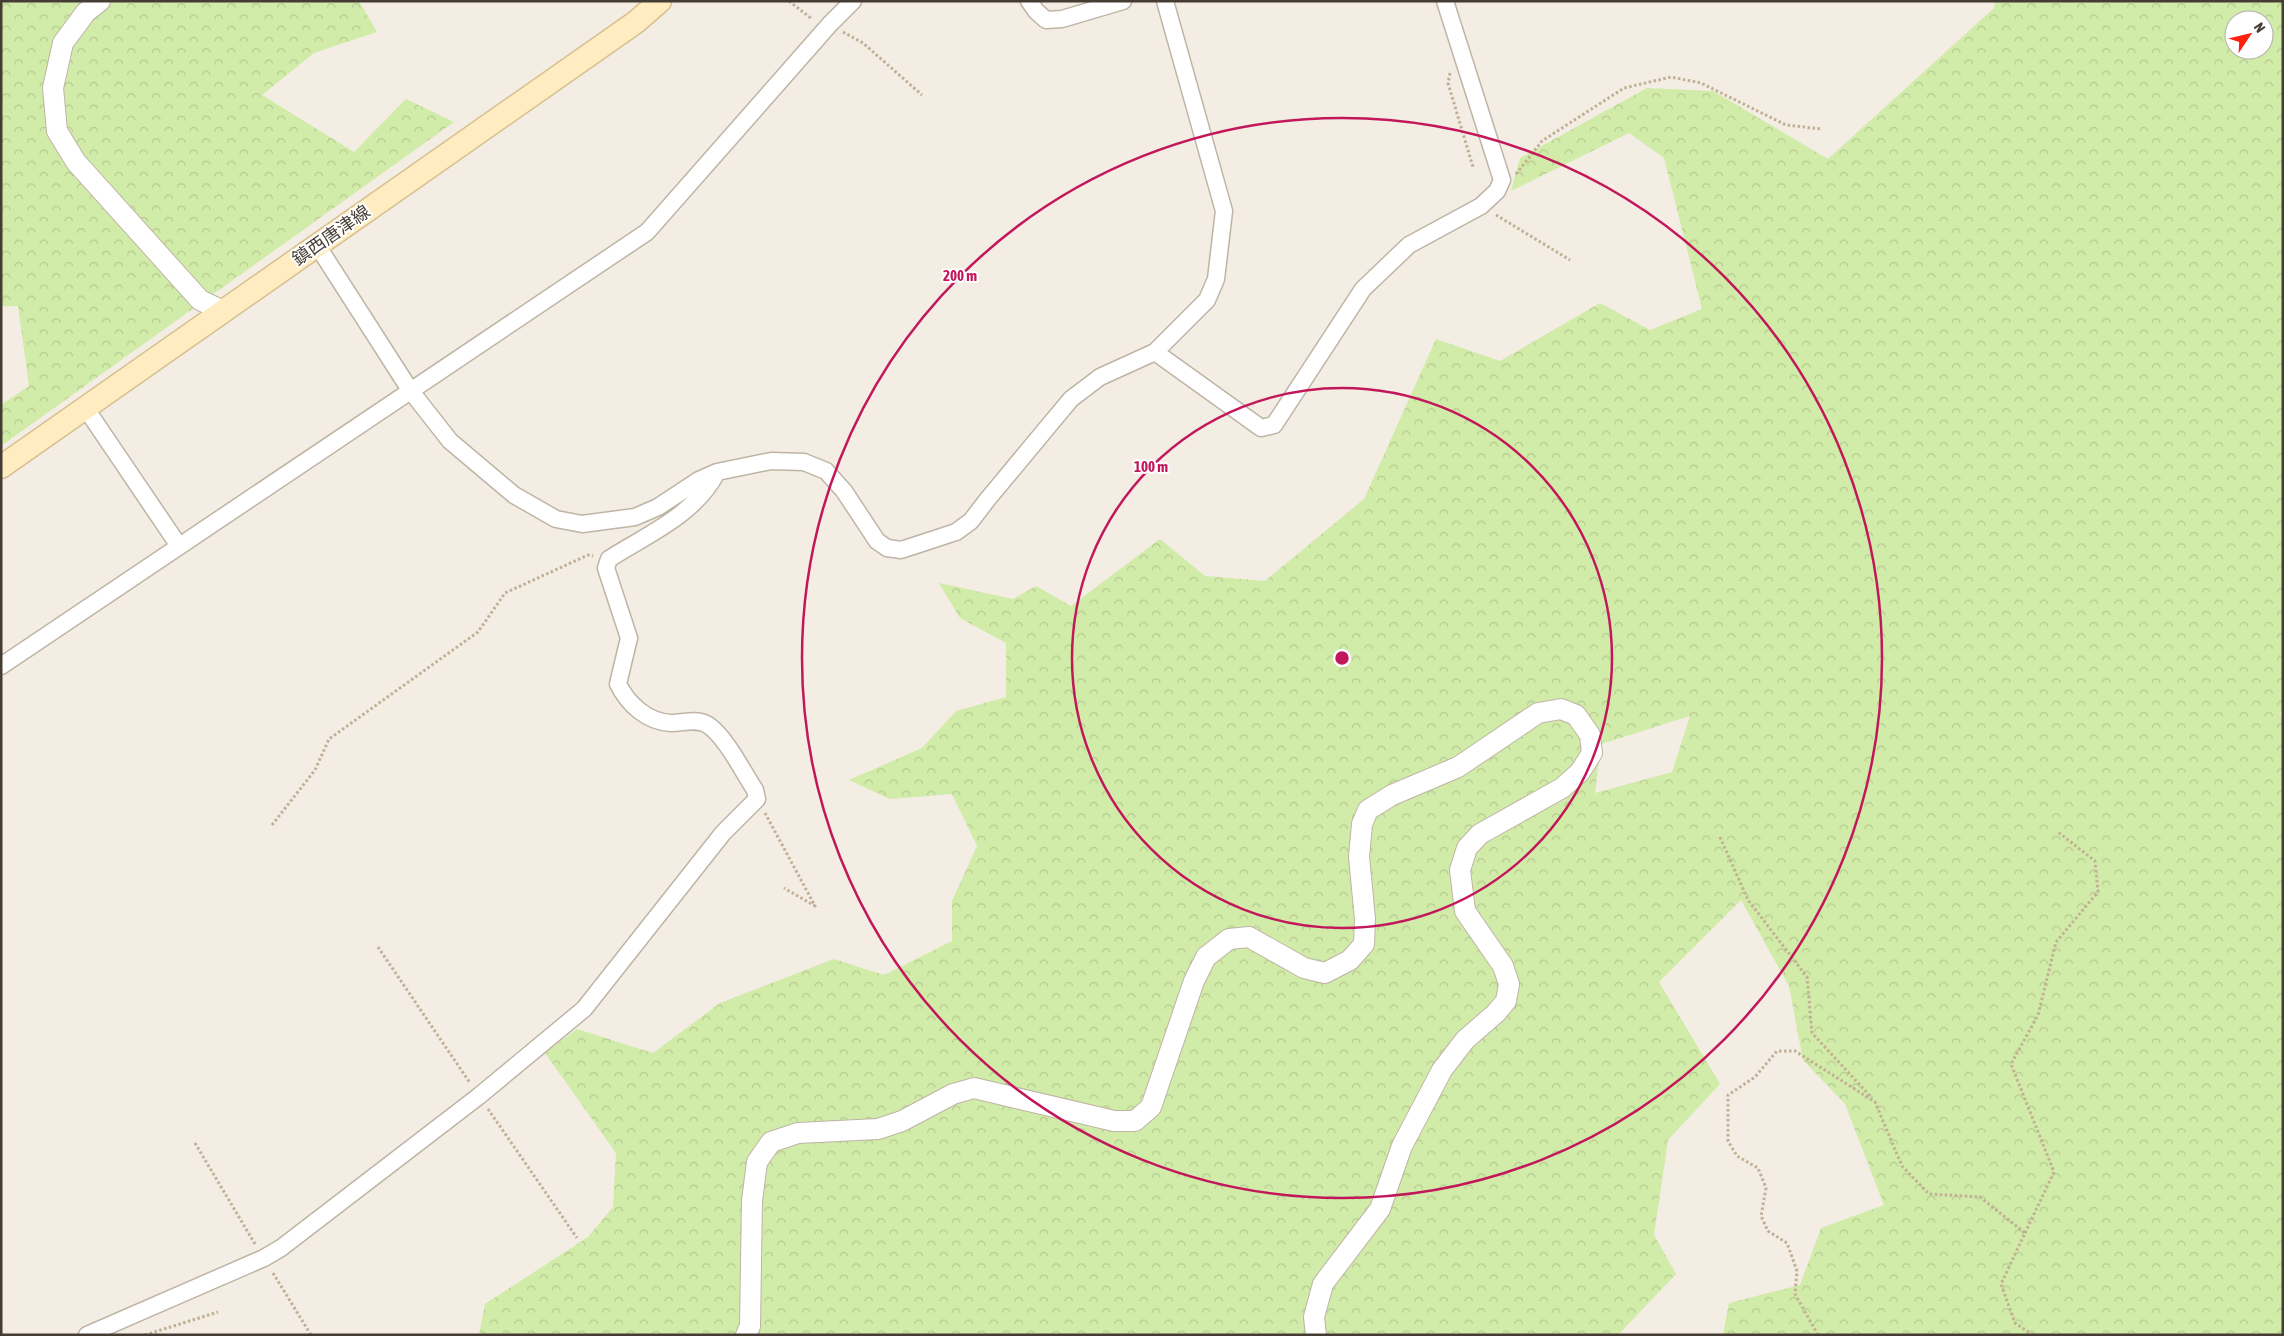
<svg xmlns="http://www.w3.org/2000/svg" width="2284" height="1336" font-family="'Asap Condensed','Noto Sans JP',sans-serif">
  <style>
    .forest { fill: url(#forest-crowns); fill-rule: evenodd }
    .lines { fill: none; stroke-linecap: round; stroke-linejoin: round }
    .minor-casing { stroke: #bfb4a5; stroke-width: 19 }
    .tertiary-casing { stroke: #bfb4a5; stroke-width: 22 }
    .secondary-casing { stroke: #d6bf8e; stroke-width: 25 }
    .path { stroke: #c2af95; stroke-width: 3; stroke-dasharray: 2.5 2.5; stroke-linecap: butt }
    .minor { stroke: #fff; stroke-width: 16 }
    .tertiary { stroke: #fff; stroke-width: 20 }
    .secondary { stroke: #ffecc1; stroke-width: 22 }
    .ring { fill: none; stroke: #c2185b; stroke-width: 2.5 }
    .labels { text-anchor: middle; dominant-baseline: central; stroke-width: 4; stroke-linejoin: round; paint-order: stroke }
    .street-label { font-size: 18px; fill: #453d33; stroke: #fff }
    .centre { fill: #c2185b; stroke: #fff; stroke-width: 2.5 }
    .ring-label { font-size: 15px; text-anchor: middle; font-weight: bold; fill: #c2185b; stroke: #fff; stroke-width: 4; stroke-linejoin: round; paint-order: stroke }
  </style>
  <defs>
    <pattern id="forest-crowns" width="20" height="18" patternUnits="userSpaceOnUse" patternTransform="scale(1.25)"><rect width="20" height="18" fill="#d1eba8"/><path d="M2 6a3 3 0 1 1 6 0M12 15a3 3 0 1 1 6 0" fill="none" stroke="#b5ca91"/></pattern>
  </defs>
  <rect width="100%" height="100%" fill="#f3ede3"/>
  <path class="forest" d="M 1,1 L 359,1 L 377,32 L 314,53 L 262,95 L 354,152 L 406,99 L 454,122 L 1,446 L 1,405 L 29,386 L 18,306 L 1,306 Z
    M 1995,1 L 2283,1 L 2283,710 L 2280,713 L 2283,719 L 2283,1335 L 1723,1335 L 1729,1303 L 1800,1285 L 1821,1228 L 1884,1205 L 1845,1104 L 1803,1060 L 1789,986 L 1741,900 L 1659,982 L 1720,1084 L 1668,1140 L 1654,1235 L 1676,1274 L 1618,1335 L 479,1335 L 485,1304 L 588,1237 L 613,1207 L 616,1153 L 545,1053 L 577,1029 L 653,1053 L 720,1003 L 834,959 L 884,975 L 952,941 L 952,901 L 977,846 L 952,794 L 890,799 L 849,780 L 922,748 L 956,711 L 1006,697 L 1006,643 L 960,618 L 939,583 L 1013,599 L 1036,586 L 1071,606 L 1160,539 L 1205,576 L 1265,581 L 1364,499 L 1436,339 L 1500,361 L 1600,303 L 1650,330 L 1702,309 L 1664,158 L 1629,133 L 1511,191 L 1520,158 L 1647,88 L 1713,91 L 1828,159 L 1994,8 ZM 2234,20 L 2264,20 L 2264,50 L 2234,50 ZM 1690,716 L 1672,772 L 1595,793 L 1601,744 Z"/>
  <g class="lines">
    <defs>
      <path id="minor" d="M 1029,1 L 1036,11 L 1046,20 L 1062,19 L 1123,1
        M 317,245 L 410,390 L 450,441 L 514,495 L 556,519 L 582,524 L 635,517 L 658,507 L 699,480 L 717,472 L 771,461 L 804,462 L 826,471 L 844,491 L 877,541 L 887,548 L 901,550 L 956,532 L 971,521 L 987,500 L 1071,399 L 1100,377 L 1155,352 L 1207,300 L 1216,279 L 1224,211 L 1165,1
        M 1155,352 L 1261,428 L 1274,425 L 1363,289 L 1409,245 L 1481,206 L 1497,191 L 1502,180 L 1445,1
        M 91,416 L 179,546
        M 1,666 L 647,232 L 830,24 L 853,1
        M 87,1335 L 264,1258 L 281,1248 L 479,1096 L 584,1009 L 723,833 L 757,799 L 755,790 C 743,772 726,737 708,725 C 697,718 683,723 671,723 C 647,722 628,704 618,684 L 629,638 L 606,568 L 609,559 C 648,534 695,515 717,472"/>
      <path id="tertiary" d="M 100,1 L 86,12 L 63,43 L 53,88 L 57,131 L 76,162 L 200,300 L 223,311
        M 746,1335 L 750,1326 L 752,1201 L 757,1162 L 771,1142 L 798,1133 L 878,1129 L 902,1121 L 953,1094 L 974,1088 L 1114,1121 L 1135,1121 L 1151,1107 L 1194,981 L 1206,957 L 1229,939 L 1249,937 L 1304,968 L 1325,973 L 1350,960 L 1364,944 L 1365,919 L 1359,857 L 1362,824 L 1368,810 L 1392,795 L 1458,767 L 1538,713 L 1561,709 L 1576,715 L 1590,735 L 1592,753 L 1580,772 L 1562,788 L 1480,834 L 1467,848 L 1460,870 L 1465,911 L 1503,966 L 1509,984 L 1506,1001 L 1496,1013 L 1465,1040 L 1442,1070 L 1402,1146 L 1380,1209 L 1323,1284 L 1314,1317 L 1316,1335"/>
      <path id="secondary" d="M 1,467 L 636,22 L 660,1"/>
    </defs>
    <use href="#minor" class="minor-casing"/>
    <use href="#tertiary" class="tertiary-casing"/>
    <use href="#secondary" class="secondary-casing"/>
    <path class="path" d="M 789,1 L 812,19
      M 843,32 L 863,43 L 922,95
      M 1450,73 L 1448,83 L 1473,167
      M 1516,174 L 1542,141 L 1624,88 L 1671,77 L 1701,83 L 1786,125 L 1822,129
      M 1496,215 L 1570,260
      M 765,813 L 815,906 L 784,888
      M 272,825 L 315,770 L 329,739 L 478,632 L 505,593 L 588,555 L 593,556
      M 1720,837 L 1748,900 L 1807,977 L 1812,1033 L 1871,1097
      M 378,947 L 470,1083
      M 488,1109 L 577,1238
      M 195,1143 L 255,1244
      M 2025,1233 L 2054,1172 L 2011,1064 L 2038,1015 L 2056,942 L 2098,892 L 2095,861 L 2058,832
      M 273,1273 L 311,1335
      M 145,1335 L 218,1312
      M 1818,1335 L 1795,1294 L 1797,1271 L 1787,1243 L 1768,1231 L 1761,1216 L 1766,1188 L 1758,1168 L 1737,1156 L 1728,1141 L 1728,1095 L 1755,1077 L 1777,1051 L 1795,1051 L 1875,1102 L 1902,1166 L 1929,1194 L 1980,1197 L 2025,1233 L 2001,1284 L 2015,1323 L 2033,1335"/>
    <use href="#minor" class="minor"/>
    <use href="#tertiary" class="tertiary"/>
    <use href="#secondary" class="secondary"/>
  </g>
  <g class="ring">
    <circle cx="1342" cy="658" r="270"/>
    <circle cx="1342" cy="658" r="540"/>
  </g>
  <g class="labels">
    <g class="street-label">
      <text transform="translate(331 235) rotate(-35)">鎮西唐津線</text>
    </g>
  </g>
  <circle cx="1342" cy="658" r="8" class="centre"/>
  <g class="ring-label">
    <text x="960" y="281">200 m</text>
    <text x="1151" y="472">100 m</text>
  </g>
  <rect width="2284" height="1336" fill="none" stroke="#453d33" stroke-width="5"/>
  <g transform="translate(2249 35) rotate(55)"><circle r="24" fill="#ffffff" stroke="#b5b1ad"/>
  <path d="M0-4L9 19L0 12L-9 19Z" fill="#ff210e"/>
  <text y="-8" font-size="14" font-weight="bold" text-anchor="middle" fill="#453d33">N</text>
  </g>
</svg>
